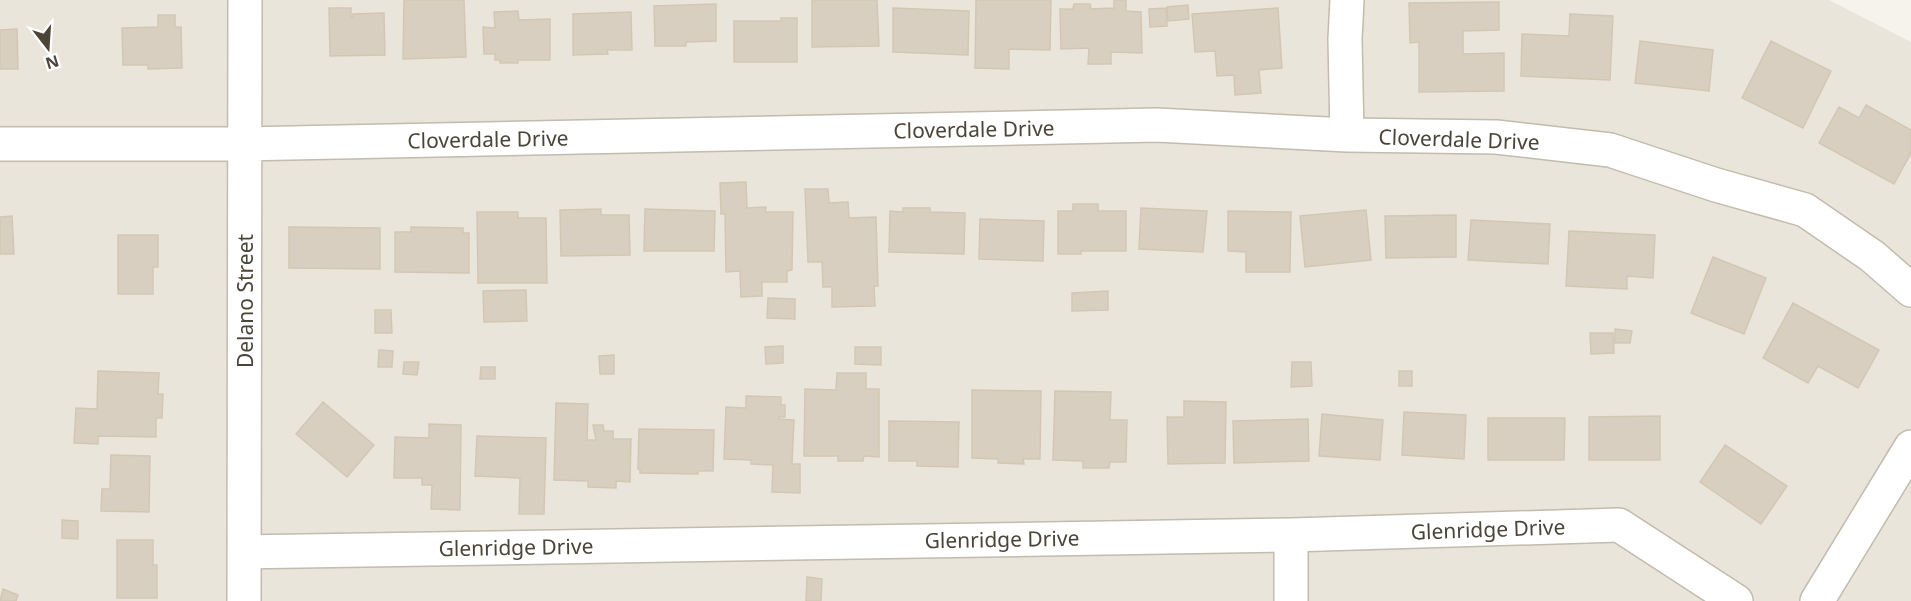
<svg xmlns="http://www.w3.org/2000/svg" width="1911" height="601" font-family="'Noto Sans',sans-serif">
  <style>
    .residential { fill: #eae5da }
    .building { fill: #d8cfc1; stroke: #d3c7b4; stroke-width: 1.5 }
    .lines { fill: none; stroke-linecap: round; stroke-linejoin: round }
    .minor-casing { stroke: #c2bbae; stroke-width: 36 }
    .minor { stroke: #fff; stroke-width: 33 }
    .labels { text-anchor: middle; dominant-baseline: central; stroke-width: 6; stroke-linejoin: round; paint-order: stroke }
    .street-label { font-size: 21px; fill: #4b4439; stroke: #fff }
  </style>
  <rect width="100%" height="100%" fill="#f6f3ec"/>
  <path class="residential" d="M 0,0 L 1829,0 L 1911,42 L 1911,601 L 0,601 Z"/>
  <path class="building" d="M 404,0 L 464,0 L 466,57 L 403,59 Z
    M 812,0 L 877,0 L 879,46 L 812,47 Z
    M 976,0 L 1051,0 L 1050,50 L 1009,49 L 1009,69 L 975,68 Z
    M 1114,0 L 1126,0 L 1126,11 L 1141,12 L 1142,53 L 1111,52 L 1111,64 L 1088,64 L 1089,48 L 1061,49 L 1060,9 L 1073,9 L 1074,4 L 1090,4 L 1091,9 L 1114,8 Z
    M 1499,2 L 1499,30 L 1463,31 L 1463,54 L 1504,53 L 1504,91 L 1419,92 L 1419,42 L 1410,43 L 1409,3 Z
    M 716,4 L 716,41 L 686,42 L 686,46 L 655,46 L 654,6 Z
    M 1188,5 L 1189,19 L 1168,21 L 1167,7 Z
    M 329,8 L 351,8 L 351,17 L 353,17 L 353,14 L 384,13 L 385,55 L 330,56 Z
    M 893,8 L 969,11 L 968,55 L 893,52 Z
    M 1166,8 L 1167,26 L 1150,27 L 1149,9 Z
    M 1278,8 L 1282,68 L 1259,70 L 1261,93 L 1235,95 L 1234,75 L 1217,76 L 1215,51 L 1195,52 L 1192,14 Z
    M 518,11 L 519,20 L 550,19 L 550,60 L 518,60 L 518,63 L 500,63 L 500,60 L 495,60 L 495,54 L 484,54 L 483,27 L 495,28 L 494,12 Z
    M 631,12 L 632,50 L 607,50 L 608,54 L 573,55 L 573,14 Z
    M 1570,14 L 1613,16 L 1610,80 L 1521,76 L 1522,34 L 1569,36 Z
    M 158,15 L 175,15 L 175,27 L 181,27 L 182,68 L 148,69 L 148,65 L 123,65 L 122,28 L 158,27 Z
    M 781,18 L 797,18 L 797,62 L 734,62 L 734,21 L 781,21 Z
    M 17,29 L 18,69 L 0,69 L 0,30 Z
    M 1640,41 L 1713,50 L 1709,91 L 1635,83 Z
    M 1771,41 L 1831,71 L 1803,128 L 1742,98 Z
    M 1866,105 L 1911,130 L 1911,153 L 1894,184 L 1819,143 L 1839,107 L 1859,118 Z
    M 746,182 L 747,208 L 766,207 L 765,212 L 793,212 L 792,270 L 787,271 L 787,282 L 762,282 L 762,296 L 741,297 L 740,271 L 726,272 L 725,214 L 721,214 L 720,183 Z
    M 805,189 L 828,189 L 829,203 L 848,202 L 849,218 L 876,217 L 878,286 L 874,286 L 875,306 L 832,307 L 832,287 L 823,287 L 822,262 L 808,262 Z
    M 1073,204 L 1098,204 L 1098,211 L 1126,211 L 1126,251 L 1081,251 L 1081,254 L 1058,254 L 1058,211 L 1073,211 Z
    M 903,208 L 930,208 L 930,212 L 965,213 L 964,254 L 889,252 L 890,211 L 903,212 Z
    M 1141,208 L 1207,211 L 1203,252 L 1139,249 Z
    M 601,209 L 601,215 L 629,215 L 630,255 L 561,256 L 560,210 Z
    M 645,209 L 715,211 L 714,251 L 644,251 Z
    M 1366,210 L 1371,260 L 1305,267 L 1300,216 Z
    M 1228,211 L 1291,212 L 1290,272 L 1246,272 L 1246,252 L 1228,251 Z
    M 477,212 L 518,212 L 518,218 L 546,218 L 547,283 L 478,283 Z
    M 1456,215 L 1456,257 L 1386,258 L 1385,216 Z
    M 12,216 L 14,254 L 0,254 L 0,217 Z
    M 980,219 L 1044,221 L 1043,261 L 979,259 Z
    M 1471,220 L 1550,224 L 1548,264 L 1468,260 Z
    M 289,227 L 380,228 L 380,269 L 289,268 Z
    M 411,227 L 463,228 L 463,233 L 469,233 L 469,273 L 395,272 L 395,232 L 411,232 Z
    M 1569,231 L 1655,235 L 1653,278 L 1627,276 L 1627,289 L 1566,286 Z
    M 118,235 L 158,235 L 158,267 L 153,267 L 153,294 L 118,294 Z
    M 1713,257 L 1766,278 L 1744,334 L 1691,313 Z
    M 526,290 L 527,321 L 484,322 L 483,291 Z
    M 1108,291 L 1108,310 L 1072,311 L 1072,293 Z
    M 768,298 L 795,299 L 795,319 L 767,318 Z
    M 1793,303 L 1879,350 L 1858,388 L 1818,366 L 1808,383 L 1763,358 Z
    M 375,310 L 391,310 L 392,333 L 375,333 Z
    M 1615,329 L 1632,331 L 1630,343 L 1615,343 Z
    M 1590,333 L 1613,333 L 1614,353 L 1591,354 Z
    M 783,346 L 783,363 L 766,364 L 765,347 Z
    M 855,347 L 881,347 L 881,365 L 855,364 Z
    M 379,350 L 393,351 L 392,367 L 378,367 Z
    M 614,355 L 614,374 L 600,374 L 599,356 Z
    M 404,362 L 419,362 L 417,375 L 403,374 Z
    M 1292,362 L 1311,362 L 1312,386 L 1291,387 Z
    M 481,367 L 495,367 L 495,379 L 480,379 Z
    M 98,371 L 159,373 L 158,394 L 163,394 L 162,418 L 156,418 L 156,437 L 98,436 L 98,444 L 74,443 L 76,408 L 97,409 Z
    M 1399,371 L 1412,371 L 1412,386 L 1399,386 Z
    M 837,373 L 866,373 L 866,389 L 879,389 L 879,457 L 864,456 L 863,461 L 838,461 L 838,456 L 804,456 L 805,389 L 836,390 Z
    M 972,390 L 1041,391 L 1040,459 L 1023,459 L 1024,464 L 998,463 L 998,459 L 972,458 Z
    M 1055,391 L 1111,392 L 1110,420 L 1127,420 L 1126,462 L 1110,462 L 1109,468 L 1083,468 L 1083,461 L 1053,460 Z
    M 746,396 L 781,397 L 781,405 L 785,405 L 785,417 L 779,417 L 779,419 L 794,420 L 792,464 L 800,464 L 800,493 L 772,492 L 773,465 L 751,464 L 751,460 L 724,459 L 726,407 L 746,408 Z
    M 1184,401 L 1226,402 L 1225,463 L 1168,464 L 1167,417 L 1184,417 Z
    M 323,402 L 374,445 L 347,477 L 296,434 Z
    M 556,403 L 588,404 L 587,440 L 596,440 L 593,425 L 603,425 L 604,431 L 613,431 L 613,439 L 631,439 L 630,482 L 616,481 L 616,488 L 588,487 L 588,481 L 554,480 Z
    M 1404,412 L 1466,415 L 1464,459 L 1402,455 Z
    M 1322,414 L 1383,420 L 1380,460 L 1319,456 Z
    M 1660,416 L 1660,460 L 1589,460 L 1589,417 Z
    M 1488,418 L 1565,418 L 1564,460 L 1488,460 Z
    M 1308,419 L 1309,461 L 1234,463 L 1233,421 Z
    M 889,421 L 959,422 L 958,467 L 917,466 L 917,461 L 889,461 Z
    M 429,424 L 461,425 L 460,510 L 431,509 L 432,485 L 422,485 L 422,478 L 394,478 L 395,437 L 429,438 Z
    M 639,429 L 714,430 L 713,471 L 698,471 L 698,474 L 640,473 L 640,469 L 638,469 Z
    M 477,436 L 546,438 L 544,514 L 519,514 L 520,478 L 475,476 Z
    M 1725,445 L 1787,486 L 1761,524 L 1700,482 Z
    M 111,455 L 150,456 L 149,512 L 101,511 L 102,489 L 110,489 Z
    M 62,520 L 78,521 L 78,539 L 62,538 Z
    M 117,540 L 153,540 L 153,565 L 157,565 L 157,598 L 117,598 Z
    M 807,577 L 822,579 L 821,601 L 806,601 Z
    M 3,589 L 18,595 L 16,601 L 0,601 Z"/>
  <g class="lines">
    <defs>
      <path id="minor" d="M 1347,135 L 1345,39 L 1347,0
        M 0,144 L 244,144 L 1157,125 L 1347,135 L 1496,137 L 1610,150 L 1716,185 L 1805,210 L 1872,256 L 1911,290
        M 1291,535 L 1291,601
        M 245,552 L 1291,535 L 1619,525 L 1736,601
        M 244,601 L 245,0
        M 1817,601 L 1911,447"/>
    </defs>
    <use href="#minor" class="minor-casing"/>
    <use href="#minor" class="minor"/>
  </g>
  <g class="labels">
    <g class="street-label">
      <text transform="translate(974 129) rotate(-1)">Cloverdale Drive</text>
      <text transform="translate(488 139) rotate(-1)">Cloverdale Drive</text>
      <text transform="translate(1459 139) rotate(2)">Cloverdale Drive</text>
      <text transform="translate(245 301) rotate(-90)">Delano Street</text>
      <text transform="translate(1488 529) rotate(-2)">Glenridge Drive</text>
      <text transform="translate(1002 539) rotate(-1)">Glenridge Drive</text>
      <text transform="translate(516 547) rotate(-1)">Glenridge Drive</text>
    </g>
  </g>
  <g transform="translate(48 48) rotate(163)" stroke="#ffffff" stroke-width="4.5" paint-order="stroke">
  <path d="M0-4.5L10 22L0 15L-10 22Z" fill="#4b4439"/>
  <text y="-9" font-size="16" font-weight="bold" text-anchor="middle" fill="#4b4439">N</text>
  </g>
</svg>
